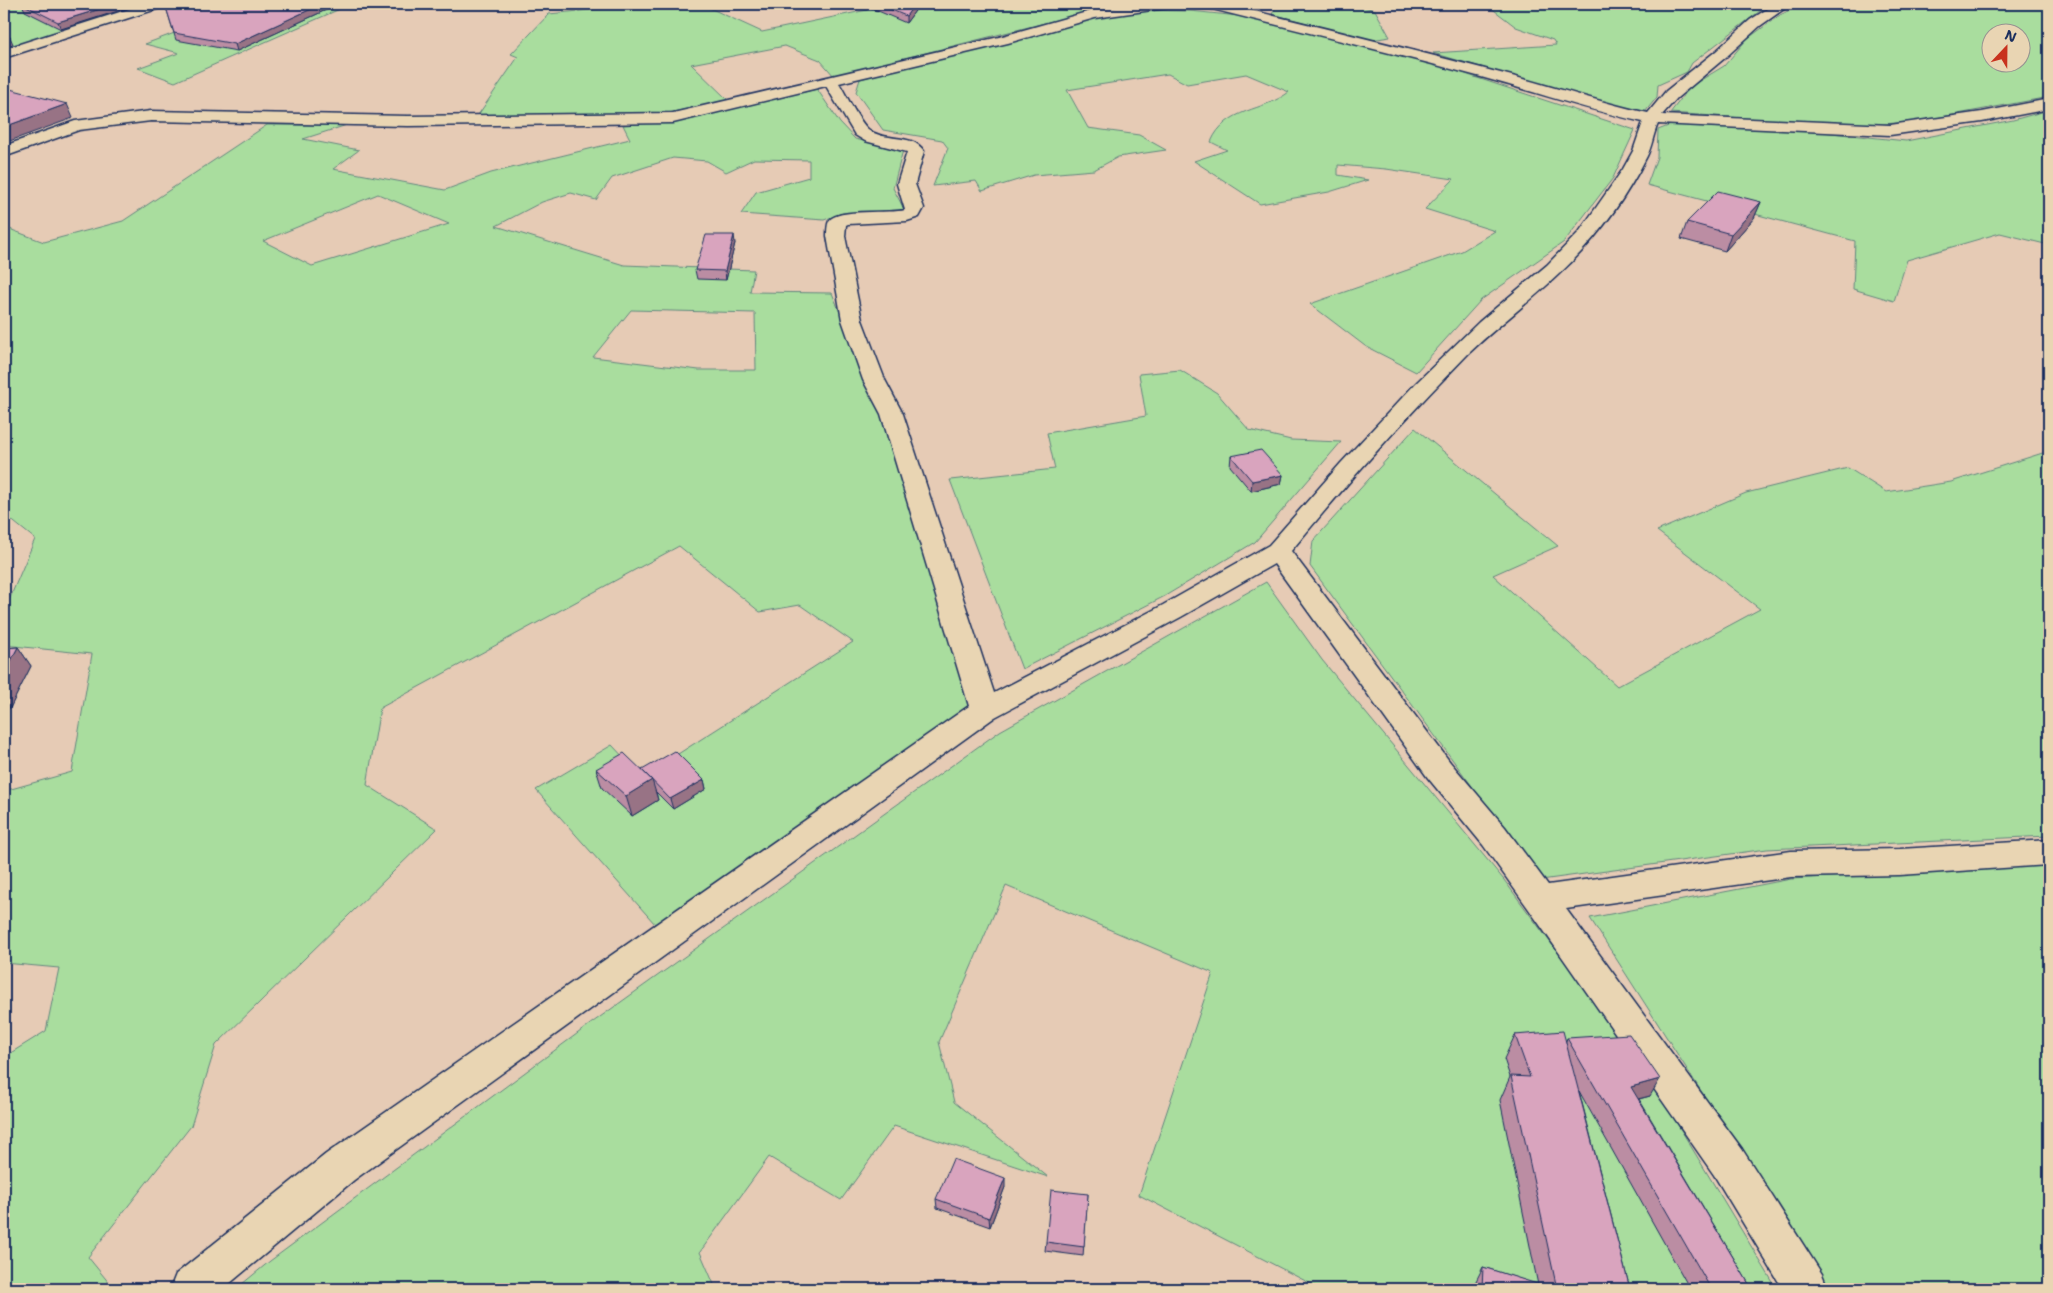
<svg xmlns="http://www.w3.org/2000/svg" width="2053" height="1293" font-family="'Shantell Sans',sans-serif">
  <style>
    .green { fill: #a9dd9e; stroke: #62867e; fill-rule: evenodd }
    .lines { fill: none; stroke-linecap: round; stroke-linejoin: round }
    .minor-casing { stroke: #1b2f5e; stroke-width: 3 }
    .path { stroke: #1b2f5e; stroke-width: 2; stroke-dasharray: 2.5 2; stroke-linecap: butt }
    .minor { fill: #e9d5b3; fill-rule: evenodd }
    .wall { fill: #bb8da3; stroke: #1b2f5e }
    .shaded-wall { fill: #987385; stroke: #1b2f5e }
    .building { fill: #d9a4be; stroke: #1b2f5e }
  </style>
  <rect width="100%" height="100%" fill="#e6cbb5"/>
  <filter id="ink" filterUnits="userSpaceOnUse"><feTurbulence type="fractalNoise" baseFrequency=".02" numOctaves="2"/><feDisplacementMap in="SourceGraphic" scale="10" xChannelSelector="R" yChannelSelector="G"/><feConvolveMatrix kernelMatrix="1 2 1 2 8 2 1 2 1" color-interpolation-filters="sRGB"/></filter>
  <g filter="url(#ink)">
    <path class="green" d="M 4,4 L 143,4 L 147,5 L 4,51 Z
      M 289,4 L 351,4 L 175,82 L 138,68 L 179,53 L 145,44 L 223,15 Z
      M 648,4 L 701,4 L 762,32 L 867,10 L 854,4 L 1120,4 L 834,76 L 820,60 L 785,46 L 691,64 L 729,101 L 647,117 L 476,118 L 518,57 L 511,54 L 549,14 Z
      M 1278,4 L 1362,4 L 1364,7 L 1375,10 L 1390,37 L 1371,40 L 1272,14 Z
      M 1486,4 L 1769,4 L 1692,63 L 1687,72 L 1658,85 L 1657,97 L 1645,112 L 1613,106 L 1433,53 L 1556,45 L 1553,40 L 1516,27 Z
      M 1802,4 L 2049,4 L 2049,97 L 1920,121 L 1861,126 L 1670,113 L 1691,86 L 1724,66 L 1747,39 L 1780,15 ZM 1990,32 L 2020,32 L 2020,62 L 1990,62 Z
      M 1144,10 L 1190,11 L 1239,16 L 1432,63 L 1635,130 L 1613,178 L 1564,242 L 1481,300 L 1416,372 L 1365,346 L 1310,304 L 1462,251 L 1495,231 L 1425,209 L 1454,179 L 1386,169 L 1338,165 L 1338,175 L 1368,180 L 1329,192 L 1260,204 L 1194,161 L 1227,150 L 1211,142 C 1226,107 1263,112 1289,92 L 1246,74 L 1187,84 L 1168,74 L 1067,90 L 1088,128 L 1139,135 L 1166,150 L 1118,157 L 1094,170 L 1034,175 L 982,191 L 976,181 L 933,186 L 948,148 L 942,140 L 883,130 L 856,92 L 860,79 L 1099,16 Z
      M 817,89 L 840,123 L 855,139 L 903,150 L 893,188 L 905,211 L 843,213 L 824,220 L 741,214 L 756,192 L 809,177 L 809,160 L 754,159 L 726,172 L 707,161 L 673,158 L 612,178 L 596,200 L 571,193 L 542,202 L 496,226 L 624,265 L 754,270 L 750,292 L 832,293 L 882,415 L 972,709 L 655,924 L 536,790 L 612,745 L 642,777 L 853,642 L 800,605 L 760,612 L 679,546 L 380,708 L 367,785 L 437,829 L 216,1045 L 191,1126 L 88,1257 L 114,1289 L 4,1289 L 4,1057 L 46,1031 L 59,968 L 4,963 L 4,791 L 72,772 L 92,654 L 4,645 L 4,612 L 35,539 L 4,514 L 4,227 L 44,242 L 123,221 L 267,125 L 347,125 L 303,139 L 359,150 L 333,169 L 445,190 L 491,173 L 630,139 L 623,125 L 681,121 ZM 378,194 L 449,224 L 312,266 L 263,241 ZM 631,310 L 755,313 L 756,370 L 699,370 L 593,357 Z
      M 2049,110 L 2049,245 L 2000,233 L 1907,260 L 1894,301 L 1853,289 L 1855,241 L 1647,185 L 1657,157 L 1658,130 L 1671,125 L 1822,132 L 1906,141 L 2013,120 Z
      M 1180,370 L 1217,393 L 1249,430 L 1291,440 L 1341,442 L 1255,542 L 1165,596 L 1022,669 L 950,480 L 1055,469 L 1047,433 L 1146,416 L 1139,374 Z
      M 1415,428 L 1558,546 L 1493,575 L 1617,686 L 1760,609 L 1657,531 L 1746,493 L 1848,468 L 1886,492 L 1951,482 L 2049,451 L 2049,836 L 1767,849 L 1541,880 L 1310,566 L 1313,541 Z
      M 1266,582 L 1322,660 L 1504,880 L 1643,1067 L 1777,1289 L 1321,1289 L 1139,1195 L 1213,973 L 1006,886 L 939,1042 L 954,1102 L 1048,1177 L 894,1126 L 841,1200 L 769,1157 L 700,1252 L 716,1289 L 236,1289 L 270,1261 L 593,1022 L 1000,731 Z
      M 2049,865 L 2049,1289 L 1828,1289 L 1590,918 L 1791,879 Z"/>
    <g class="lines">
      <defs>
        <path id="minor" d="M 145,4 L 165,4 L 163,7 L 4,58 L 4,49 Z
          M 1139,4 L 1173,4 L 1166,8 L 1095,18 L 1008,43 L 839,83 C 847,96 858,120 868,129 C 884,143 911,132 924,151 L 915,184 L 924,208 L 919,217 L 907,221 L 848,224 L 846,225 L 845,236 L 862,320 L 885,380 L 903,414 L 994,693 L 1163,605 L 1269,545 L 1341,463 L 1416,383 L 1479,322 L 1547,265 L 1579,232 L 1623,169 L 1633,151 L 1643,122 C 1588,110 1535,92 1481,77 C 1389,52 1297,30 1204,7 L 1203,4 L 1225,4 C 1321,27 1417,51 1512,76 C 1558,88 1602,103 1648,113 L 1666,91 L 1716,51 L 1750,20 L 1775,4 L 1791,4 L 1760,26 L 1726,57 L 1677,98 L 1662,115 L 1890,125 L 1982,112 L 2049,99 L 2049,109 L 1982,122 L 1890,135 L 1658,124 C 1653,135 1652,146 1647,156 C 1625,200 1595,241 1559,274 C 1530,302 1497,326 1468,354 C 1406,417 1347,483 1291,551 L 1450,762 L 1505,827 L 1548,885 L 1791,851 L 1900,849 L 2049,840 L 2049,865 L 1900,875 L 1791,877 L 1566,909 L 1742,1149 L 1822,1274 L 1828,1289 L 1783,1289 L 1714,1175 L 1528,908 L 1483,845 L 1428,778 L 1274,564 L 1181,617 L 995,717 L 354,1180 L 223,1289 L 170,1289 L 176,1274 L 326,1154 L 969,706 L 881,414 L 863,380 L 842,320 L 827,236 C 827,231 827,225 829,221 C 836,208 891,214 905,210 L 897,184 L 907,152 L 865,141 L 855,135 L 826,86 L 673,123 L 408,126 L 151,121 L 79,130 L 4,157 L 4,146 L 75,121 L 151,111 L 408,116 L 673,113 L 999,37 L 1094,10 Z"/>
      </defs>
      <use href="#minor" class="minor-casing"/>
      <path class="path" d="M 2044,4 L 2049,10"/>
      <use href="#minor" class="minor"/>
    </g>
    <path class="wall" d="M 22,4 L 140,4 L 61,29 L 25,11 Z
      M 165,4 L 339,4 L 237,51 L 176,40 Z
      M 862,4 L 920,4 L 906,23 Z
      M 1761,202 L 1754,218 L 1725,251 L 1681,239 L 1687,222 Z
      M 735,243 L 726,280 L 697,279 L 695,270 Z
      M 1231,456 L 1283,475 L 1281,484 L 1251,491 L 1230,466 Z
      M 18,647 L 31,666 L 10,708 L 4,709 L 4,648 Z
      M 596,769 L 642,770 L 704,780 L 706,789 L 673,809 L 656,792 L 658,800 L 632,816 L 602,788 Z
      M 1515,1035 L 1566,1041 L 1567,1038 L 1650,1096 L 1639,1099 L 1752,1289 L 1690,1289 L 1579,1091 L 1630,1289 L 1472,1289 L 1483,1267 L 1538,1285 L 1500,1100 L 1510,1077 L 1504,1059 Z
      M 1005,1187 L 990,1227 L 937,1208 L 936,1199 Z
      M 1088,1194 L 1083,1256 L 1045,1251 L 1046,1242 Z"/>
    <path class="shaded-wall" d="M 116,4 L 140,4 L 61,29 L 58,22 Z
      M 322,4 L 339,4 L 237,51 L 235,44 Z
      M 915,4 L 920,4 L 906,23 L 906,16 Z
      M 10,37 L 13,44 L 4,47 L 4,39 Z
      M 67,104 L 73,118 L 4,143 L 4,127 Z
      M 1761,202 L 1754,218 L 1725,251 L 1731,234 Z
      M 734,235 L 735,243 L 726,280 L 725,271 Z
      M 1283,475 L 1281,484 L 1251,491 L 1252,481 Z
      M 18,647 L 31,666 L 10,708 L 4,699 L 4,674 Z
      M 652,780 L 658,800 L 632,816 L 626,796 Z
      M 704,780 L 706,789 L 673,809 L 670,799 Z
      M 1660,1079 L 1650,1096 L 1622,1103 L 1631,1087 Z
      M 1005,1178 L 1005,1187 L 990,1227 L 989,1218 Z"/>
    <path class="building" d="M 22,4 L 116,4 L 58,22 Z
      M 165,4 L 322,4 L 235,44 L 174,33 Z
      M 877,4 L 915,4 L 906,16 Z
      M 4,36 L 10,37 L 4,39 Z
      M 6,88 L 67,104 L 4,127 L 4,89 Z
      M 1718,191 L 1761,202 L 1731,234 L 1687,222 Z
      M 706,235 L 734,235 L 725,271 L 695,270 Z
      M 1261,450 L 1283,475 L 1252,481 L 1231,456 Z
      M 18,647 L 4,674 L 4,648 Z
      M 675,751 L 704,780 L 670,799 L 642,770 Z
      M 624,753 L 652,780 L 626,796 L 596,769 Z
      M 1563,1031 L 1630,1289 L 1557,1289 L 1511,1076 L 1530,1077 L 1515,1035 Z
      M 1629,1034 L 1660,1079 L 1631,1087 L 1752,1289 L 1711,1289 L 1567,1038 Z
      M 953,1159 L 1005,1178 L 989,1218 L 936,1199 Z
      M 1051,1190 L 1088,1194 L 1084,1247 L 1046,1242 Z
      M 1483,1267 L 1553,1289 L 1482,1289 Z"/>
  </g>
  <rect width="2053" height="1293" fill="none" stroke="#e9d5b3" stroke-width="20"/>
  <rect x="10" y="10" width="2033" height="1273" fill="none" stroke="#1b2f5e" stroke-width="2" filter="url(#ink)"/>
  <g transform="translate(2006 48) rotate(22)"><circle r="24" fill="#e9d5b3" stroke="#979391"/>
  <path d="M0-4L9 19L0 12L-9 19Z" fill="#c8321e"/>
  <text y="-8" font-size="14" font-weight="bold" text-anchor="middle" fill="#1b2f5e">N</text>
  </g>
</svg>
